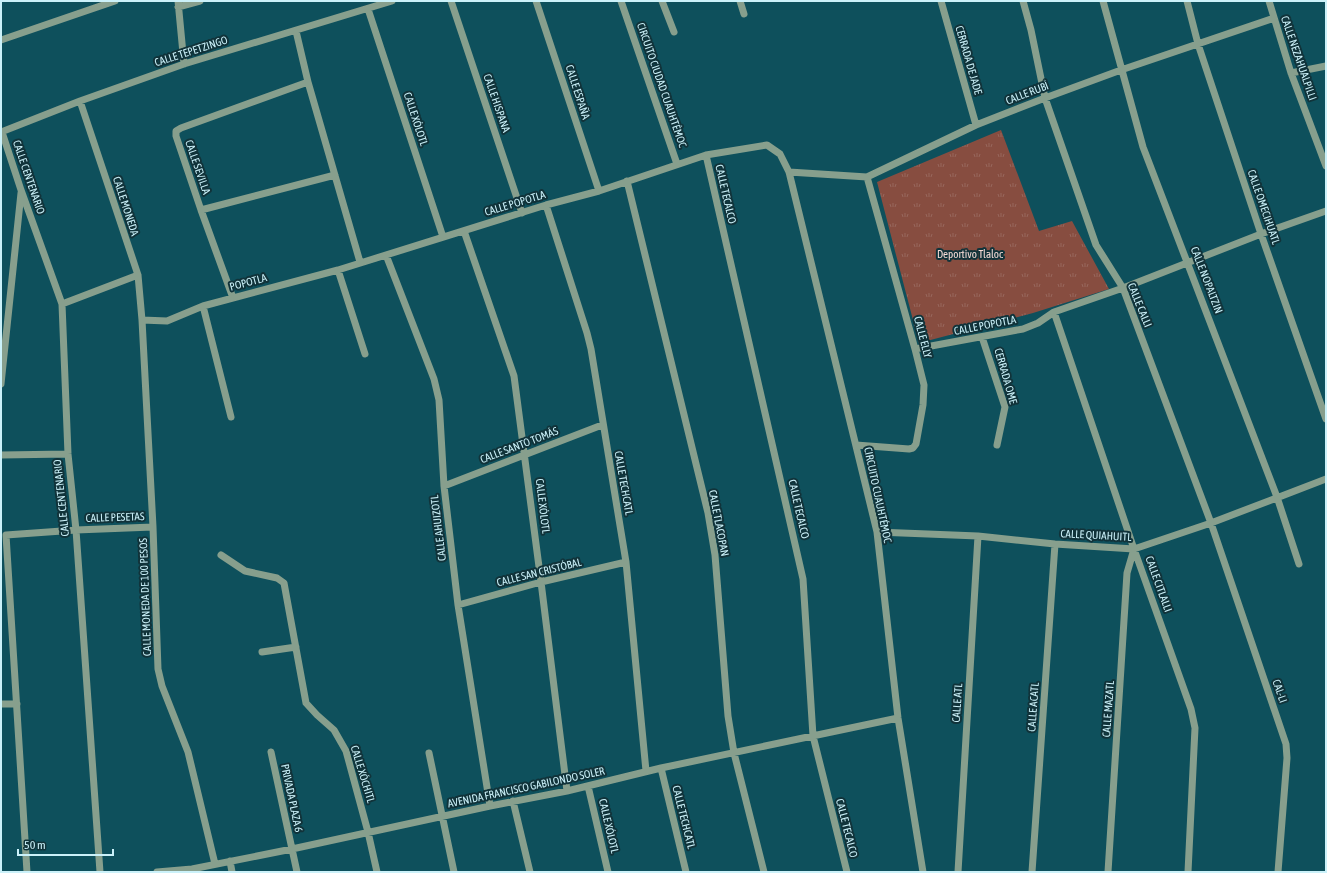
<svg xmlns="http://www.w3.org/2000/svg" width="1327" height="873" font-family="'Asap Condensed',sans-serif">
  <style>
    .park { fill: url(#park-tufts) }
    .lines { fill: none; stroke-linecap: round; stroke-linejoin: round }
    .minor { stroke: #879f8d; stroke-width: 7 }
    .labels { text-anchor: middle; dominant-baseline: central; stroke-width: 4; stroke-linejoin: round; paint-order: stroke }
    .street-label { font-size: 11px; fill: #cbf1f9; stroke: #11333a }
    .park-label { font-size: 11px; fill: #f8ddd7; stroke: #11333a }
  </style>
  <defs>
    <pattern id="park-tufts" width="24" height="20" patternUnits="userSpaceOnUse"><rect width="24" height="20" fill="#874d40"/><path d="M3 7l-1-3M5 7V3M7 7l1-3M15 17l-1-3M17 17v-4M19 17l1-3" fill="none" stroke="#97675c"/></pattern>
  </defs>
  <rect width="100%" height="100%" fill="#0e505c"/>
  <path class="park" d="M 1001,130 L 1039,231 L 1072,221 L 1109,289 L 1033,313 L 919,343 L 877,182 Z"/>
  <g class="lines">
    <path class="minor" d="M 178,1 L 184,64
      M 451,1 L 522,213
      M 536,1 L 599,191
      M 621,1 L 677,164
      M 662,1 L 674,32
      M 740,1 L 744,14
      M 941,1 L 976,125
      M 1023,1 L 1031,30 L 1045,98 L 1096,245 L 1123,288 L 1211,523 L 1286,744 L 1287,758 L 1278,872
      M 1103,1 L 1143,147 L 1277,497 L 1299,564
      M 1187,1 L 1198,44 L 1261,234 L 1326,419
      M 1269,1 L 1291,73 L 1326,166
      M 178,7 L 200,1
      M 368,9 L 443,237
      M 296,31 L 308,82 L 360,262
      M 1,40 L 115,1
      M 1291,73 L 1326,66
      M 80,101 L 138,275 L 142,320 L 153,527 L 158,669 L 162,686 L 188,752 L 215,864
      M 1,132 L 80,101 L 184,64 L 392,1
      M 2,132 L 21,190 L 62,304 L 68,454 L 76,530 L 100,872
      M 706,155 L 803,579 L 813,736 L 847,872
      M 789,172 L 867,177 L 976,125 L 1045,98 L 1121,70 L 1274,18
      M 627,181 L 708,513 L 715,555 L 728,716 L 734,753 L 764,872
      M 546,205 L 587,333 L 591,349 L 626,562 L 646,771
      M 201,210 L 335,175
      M 464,231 L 514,376 L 541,582 L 567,791
      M 386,255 L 434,379 L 439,400 L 444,486 L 458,605 L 490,806
      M 338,270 L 365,354
      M 233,298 L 201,210 L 176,136 L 176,131 L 181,128 L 308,82
      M 62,304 L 138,275
      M 203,306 L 231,417
      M 1054,312 L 1134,549 L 1191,709 L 1195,728 L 1188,872
      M 142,320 L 167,321 L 203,306 L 338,270 L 546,205 L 599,191 L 706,155 L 767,145 L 780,154 L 789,172 L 877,532 L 898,718 L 923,872
      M 982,337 L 1005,407 L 997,445
      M 915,349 L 1023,329 L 1038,323 L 1054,312 L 1123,288 L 1261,234 L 1326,211
      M 1,384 L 21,193
      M 856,445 L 909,449 L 913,448 L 916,444 L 923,405 L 924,385 L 915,349 L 867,177
      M 1,455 L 68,454
      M 444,486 L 602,425
      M 877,532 L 978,536 L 1055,544 L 1134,549 L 1211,523 L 1326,479
      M 221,555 L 245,571 L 277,578 L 284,583 L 306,703 L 317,715 L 334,730 L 346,751 L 368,832 L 377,872
      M 458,605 L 541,582 L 626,562
      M 262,652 L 296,647
      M 1,704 L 17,704
      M 271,752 L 297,872
      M 429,753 L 454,872
      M 661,768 L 686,872
      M 588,786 L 608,872
      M 513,801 L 530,872
      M 230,861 L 232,872
      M 27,872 L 6,535 L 76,530 L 153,527
      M 157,872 L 192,869 L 292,849 L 490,806 L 567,791 L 661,768 L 898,718
      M 958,872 L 978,536
      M 1032,872 L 1055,544
      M 1108,872 L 1127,573 L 1134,549"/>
  </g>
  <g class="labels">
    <g class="street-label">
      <text transform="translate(191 51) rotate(-18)">CALLE TEPETZINGO</text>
      <text transform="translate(1299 58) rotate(71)">CALLE NEZAHUALPILLI</text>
      <text transform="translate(969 60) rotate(74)">CERRADA DE JADE</text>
      <text transform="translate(662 85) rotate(71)">CIRCUITO CIUDAD CUAUHTÉMOC</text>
      <text transform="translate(578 92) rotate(72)">CALLE ESPAÑA</text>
      <text transform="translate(1027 93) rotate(-21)">CALLE RUBÍ</text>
      <text transform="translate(497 103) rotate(71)">CALLE HISPANA</text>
      <text transform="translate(416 119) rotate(72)">CALLE XÓLOTL</text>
      <text transform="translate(198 167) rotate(71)">CALLE SEVILLA</text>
      <text transform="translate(29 177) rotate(71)">CALLE CENTENARIO</text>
      <text transform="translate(726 194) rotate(77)">CALLE TECALCO</text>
      <text transform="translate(515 203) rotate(-17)">CALLE POPOTLA</text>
      <text transform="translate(126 206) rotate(72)">CALLE MONEDA</text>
      <text transform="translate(1264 207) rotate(71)">CALLE OMECIHUATL</text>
      <text transform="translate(1207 280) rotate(69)">CALLE NOPALTZIN</text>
      <text transform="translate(248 282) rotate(-15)">POPOTLA</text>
      <text transform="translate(1140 305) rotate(68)">CALLE CALLI</text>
      <text transform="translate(985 325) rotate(-11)">CALLE POPOTLA</text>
      <text transform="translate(923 337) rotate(75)">CALLE ELLY</text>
      <text transform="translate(1006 376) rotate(74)">CERRADA OME</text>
      <text transform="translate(519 445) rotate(-21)">CALLE SANTO TOMÁS</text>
      <text transform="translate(624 483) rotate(80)">CALLE TECHCATL</text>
      <text transform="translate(878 495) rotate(78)">CIRCUITO CUAUHTÉMOC</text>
      <text transform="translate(61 498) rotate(-96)">CALLE CENTENARIO</text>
      <text transform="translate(543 506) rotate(83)">CALLE XÓLOTL</text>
      <text transform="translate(799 509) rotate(77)">CALLE TECALCO</text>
      <text transform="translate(115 517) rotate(-2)">CALLE PESETAS</text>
      <text transform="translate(719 523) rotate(79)">CALLE TLACOPAN</text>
      <text transform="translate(438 528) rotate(-97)">CALLE AHUIZOTL</text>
      <text transform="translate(1096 535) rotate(3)">CALLE QUIAHUITL</text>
      <text transform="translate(539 572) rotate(-14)">CALLE SAN CRISTÓBAL</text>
      <text transform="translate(1159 584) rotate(70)">CALLE CITLALLI</text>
      <text transform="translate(145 597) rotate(-92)">CALLE MONEDA DE 100 PESOS</text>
      <text transform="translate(1280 691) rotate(71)">CAL-LI</text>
      <text transform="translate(957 703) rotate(-86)">CALLE ATL</text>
      <text transform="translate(1033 707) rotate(-86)">CALLE ACATL</text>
      <text transform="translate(1108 709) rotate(-86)">CALLE MAZATL</text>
      <text transform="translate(363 774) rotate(73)">CALLE XÓCHITL</text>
      <text transform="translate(526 787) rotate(-12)">AVENIDA FRANCISCO GABILONDO SOLER</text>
      <text transform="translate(292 798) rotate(78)">PRIVADA PLAZA 6</text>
      <text transform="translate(684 817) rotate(76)">CALLE TECHCATL</text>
      <text transform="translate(609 826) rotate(77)">CALLE XÓLOTL</text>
      <text transform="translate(847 828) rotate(76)">CALLE TECALCO</text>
    </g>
    <g class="park-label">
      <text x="970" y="254">Deportivo Tlaloc</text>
    </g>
  </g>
  <rect width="1327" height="873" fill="none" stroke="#cbf1f9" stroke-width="4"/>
  <path d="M18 849v6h95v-6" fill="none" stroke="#cbf1f9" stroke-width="2"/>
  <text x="24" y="849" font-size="12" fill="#cbf1f9" stroke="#11333a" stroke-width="3" paint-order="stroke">50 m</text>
</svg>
